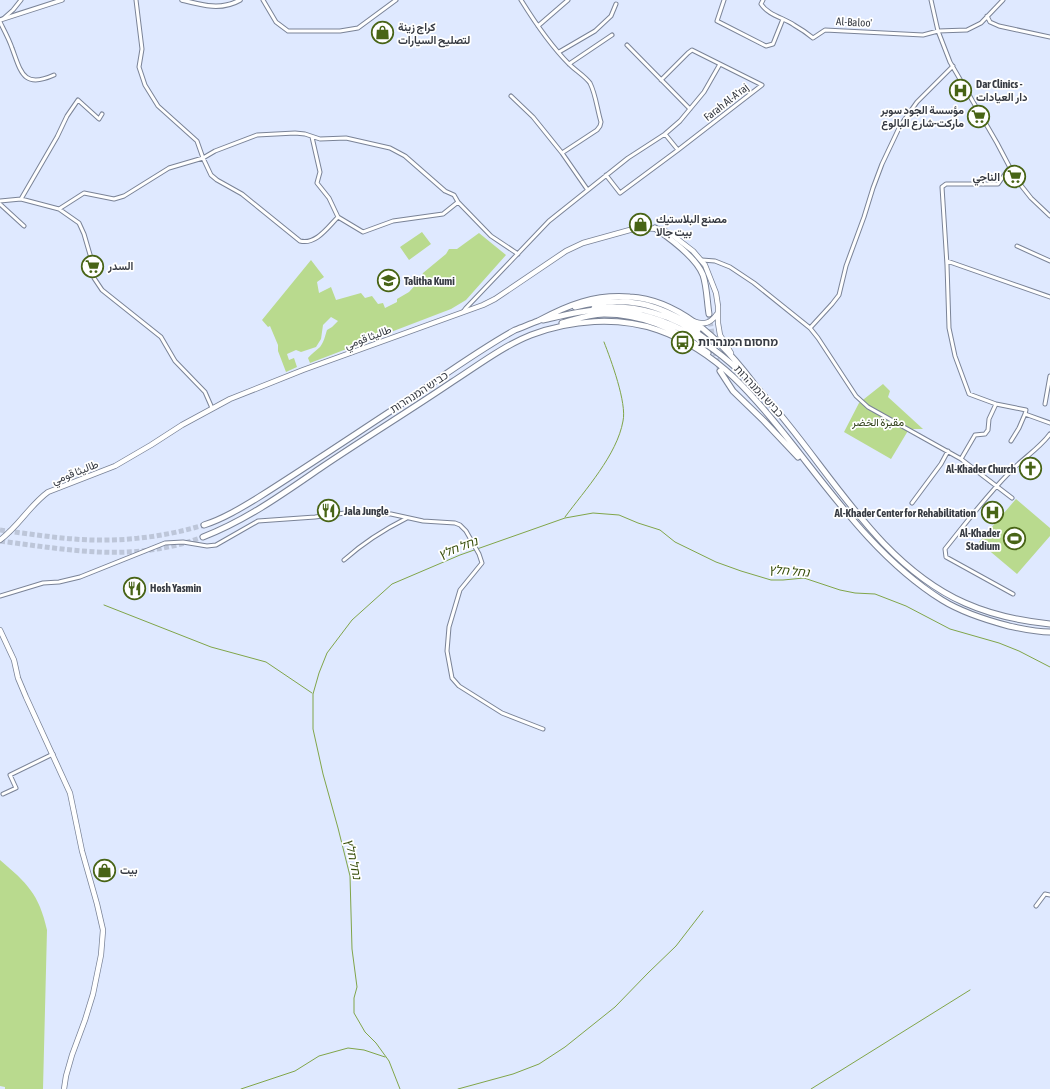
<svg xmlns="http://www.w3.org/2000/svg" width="1050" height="1089" font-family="'Asap Condensed',Vazirmatn,'Noto Sans Hebrew',sans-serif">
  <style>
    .green { fill: #b9da8e }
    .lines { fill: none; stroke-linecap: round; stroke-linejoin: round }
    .stream { stroke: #80a549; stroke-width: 1 }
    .trunk-tunnel { stroke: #bdc6d9; stroke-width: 5; stroke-dasharray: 5 2.5; stroke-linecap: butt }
    .minor-casing { stroke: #7a8397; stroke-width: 5 }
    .tertiary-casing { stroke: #7a8397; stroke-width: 5.5 }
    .primary-casing { stroke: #7a8397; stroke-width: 6 }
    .trunk-casing { stroke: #7a8397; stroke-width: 7 }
    .minor { stroke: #fff; stroke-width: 3 }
    .tertiary { stroke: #fff; stroke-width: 3.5 }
    .primary { stroke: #fff; stroke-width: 4.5 }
    .trunk { stroke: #fff; stroke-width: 5 }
    .labels { text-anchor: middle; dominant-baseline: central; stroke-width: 3.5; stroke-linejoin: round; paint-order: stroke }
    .street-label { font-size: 11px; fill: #373b43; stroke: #fff }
    .poi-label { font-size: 11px; font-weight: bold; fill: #373b43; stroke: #fff; text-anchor: start }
    .park-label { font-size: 11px; fill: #31411b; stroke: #fff }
    .water-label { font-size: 12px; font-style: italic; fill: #354c08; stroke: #fff }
  </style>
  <rect width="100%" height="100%" fill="#dfe9ff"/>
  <path class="green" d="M 422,232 L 431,244 L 409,260 L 400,247 Z
    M 479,233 L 506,255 L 466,300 L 451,309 L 310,363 L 308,358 C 311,354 316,351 320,347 C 324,342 325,336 327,330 L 332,327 L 338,321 L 331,317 L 323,325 L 321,339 L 316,347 L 301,352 L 296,350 L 287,354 L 289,360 L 294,358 L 297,367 L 286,372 L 278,351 L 278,345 L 270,326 L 268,327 L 262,320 L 311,260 L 324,277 L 317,282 L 319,293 L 331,287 L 336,300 L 361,293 L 365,298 L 372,296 L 378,304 L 383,303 L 385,308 L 397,302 L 397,299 L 409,292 L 420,280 L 423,273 L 446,254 L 449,249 L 457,249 Z
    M 883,384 L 890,391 L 888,397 L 923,429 L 909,429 L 891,459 L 844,432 L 859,403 Z
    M 1016,499 L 1050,528 L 1050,536 L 1017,574 L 979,542 Z
    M 0,860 C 27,883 39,894 47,930 L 43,1089 L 5,1089 L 5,1087 L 0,1086 Z"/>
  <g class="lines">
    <path class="stream" d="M 565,517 C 585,490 617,455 623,421 C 627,403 611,360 604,342
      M 104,605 L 211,647 L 266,662 L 312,693
      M 241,1089 L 295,1071 L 319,1056 L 348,1048 L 364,1050 L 385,1057
      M 400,1089 L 389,1061 L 376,1043 L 365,1032 L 354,1013 L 354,998 L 357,987 L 352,949 L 350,876 L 338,828 L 323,774 L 313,729 L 313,694 L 319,673 L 327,653 L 352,620 L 392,584 L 460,555 L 565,518 L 593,513 L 619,515 L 638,523 L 660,530 L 675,542 L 716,562 L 741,571 L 771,580 L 783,580 L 804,578 L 840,590 L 855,593 L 875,594 L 906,606 L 950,629 L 999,643 L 1019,651 L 1050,667
      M 458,1089 L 513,1074 L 539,1064 L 565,1047 L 615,1007 L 648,973 L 676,946 L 703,911
      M 811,1089 L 970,990"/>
    <path class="trunk-tunnel" d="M 709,314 L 715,353 L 720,371
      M 0,530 C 30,534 61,539 92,540 C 130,541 167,536 204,525
      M 0,541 C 71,550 133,563 203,537"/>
    <defs>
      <path id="minor" d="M 136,0 L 142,49 L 139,67 L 145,85 L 158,106 L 197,141 L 203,158 L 211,175 L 217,180 L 242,194 L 300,241 C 316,245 328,227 338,217
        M 263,0 L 276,22 L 288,31 L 340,31 L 358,28 L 396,0
        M 521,0 C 534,21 552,47 569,64 C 576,71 585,76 590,83 C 596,95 597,109 601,122 L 600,126 L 597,130 L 562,153
        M 724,0 L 717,21 L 766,46 L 773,44 L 783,19
        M 763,0 L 761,4 C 768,15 784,18 794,25 C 801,29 807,33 813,38 L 825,30 L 923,35 L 938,31 L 967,30 L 981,23 L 1003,0
        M 931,0 L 938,31 L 950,62 L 997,143 L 1016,179 L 1031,198 L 1050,216
        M 987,16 L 990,22 L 999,26 L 1050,37
        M 4,18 L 13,10 L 21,0
        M 0,22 C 4,30 9,39 12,48 C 21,72 23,89 54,75
        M 538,26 L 568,0
        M 627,45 L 690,109
        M 559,52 L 595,31 L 611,16 L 616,4
        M 569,64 L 612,35
        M 511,96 L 533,117 L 562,153 L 587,189
        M 665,134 L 678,150
        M 312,137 L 320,172 L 317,183 L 329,198 L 338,217 L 363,232 L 393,221 L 443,214 L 458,202
        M 1010,167 L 998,184 L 946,184 L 942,187 L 947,265 L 949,328 L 955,356 L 969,394 L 996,404 L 1026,410 L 1025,414 L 1050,423
        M 606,175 L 620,193 L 678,150 L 762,85 L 692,50 L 688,53 L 661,80
        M 21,199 L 57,137 L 67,116 L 78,100 L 99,119 L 102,114
        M 0,201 L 21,199 L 59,209 L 79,223 L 84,234 L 91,258 L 94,278 L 102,290 L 161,337 L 175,361 L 205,392 L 212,408
        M 0,204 L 24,226
        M 59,209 L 84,193 L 114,199 L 124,196 L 169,168 L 203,158 L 215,151 L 257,135 L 295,133 L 305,134 L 320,139 L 346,138 L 390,148 L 405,156 L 445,191 L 454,195 L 458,202 L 491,236 L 518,254
        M 1017,246 L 1050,261
        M 702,260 L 715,261 L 730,267 L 754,283 L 810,328 L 818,338 L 856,396 L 868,407 L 961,459 L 1012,498
        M 947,261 L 1050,297
        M 463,312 L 466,308 L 549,221 L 628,158 L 665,134 L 680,121 L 704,92 L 720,64
        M 810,328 L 832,304 L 839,295 L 846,266 L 864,217 L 873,188 L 882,164 L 900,126 L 917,102 L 953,66
        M 1045,404 L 1050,376
        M 1011,441 L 1019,428 L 1025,414
        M 961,459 L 975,435 L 985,434 L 988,430 L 989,419 L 996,404
        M 912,503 L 941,464 L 948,451
        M 344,560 C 363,543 383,530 407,518
        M 1013,594 L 946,557 L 945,549 C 966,523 986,496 1010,472 C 1023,458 1039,449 1050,434
        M 0,596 L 43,583 L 59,582 L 80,577 L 165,543 L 183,542 L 207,546 L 216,545 L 258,521 L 315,517 L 345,513 L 391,514 L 423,521 L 455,523 L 460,525 L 466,531 L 479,554 L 482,563 L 460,590 L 449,627 L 447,651 L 452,678 L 459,686 L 502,713 L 543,729
        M 3,794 L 16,788 L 10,775 L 53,754
        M 1036,906 L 1045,894 L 1050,895"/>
      <path id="tertiary" d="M 182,0 C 201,5 221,11 240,0
        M 0,20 L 62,0"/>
      <path id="primary" d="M 693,321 C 704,325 710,324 717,314
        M 0,540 C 19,526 29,506 48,492 L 115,466 L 151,445 L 182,425 L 230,399 L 303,370 L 483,305 L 495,299 L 566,251 L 583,243 L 637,228 L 661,229 L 671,234 L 693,251 L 705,265 L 716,293 L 718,306 L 718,323 L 720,335 L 731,353
        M 0,630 L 14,660 L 18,678 L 26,697 L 70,793 L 82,851 L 97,904 L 103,930 L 101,955 L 93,994 L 85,1020 L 72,1055 L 66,1076 L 64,1089"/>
      <path id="trunk" d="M 655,228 C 671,239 696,257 703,275 C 707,287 707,302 709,314
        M 575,307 C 623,295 658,302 698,330
        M 594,308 C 634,303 676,315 708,341
        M 543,320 C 561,316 579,311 597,310 C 659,309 706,338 748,379
        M 562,323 C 576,319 590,314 604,314 C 642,314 678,330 708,353
        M 720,371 L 733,391 L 764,421 L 798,457
        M 758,389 C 824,459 874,563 965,603 C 992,615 1021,621 1050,624
        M 204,525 C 223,519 241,508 259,497 C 308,466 357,433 406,401 C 442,377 477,351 515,330 C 523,327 530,324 538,321 C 568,305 595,294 630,297 C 685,300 730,350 760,392
        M 203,537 C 247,520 284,493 322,467 C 365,438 409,411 452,382 C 477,366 503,346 531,335 C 571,320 617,316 658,330 C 718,351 755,397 793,445 C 837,501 881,562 942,600 C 963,613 986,620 1009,626 C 1023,629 1036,632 1050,632"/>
    </defs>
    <use href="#minor" class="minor-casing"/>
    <use href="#tertiary" class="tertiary-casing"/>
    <use href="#primary" class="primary-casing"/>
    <use href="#trunk" class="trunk-casing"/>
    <use href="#minor" class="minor"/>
    <use href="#tertiary" class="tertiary"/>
    <use href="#primary" class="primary"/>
    <use href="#trunk" class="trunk"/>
  </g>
  <defs>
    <symbol id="shop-ring" viewBox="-11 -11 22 22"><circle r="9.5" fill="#fff" stroke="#486416" stroke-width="1.5"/><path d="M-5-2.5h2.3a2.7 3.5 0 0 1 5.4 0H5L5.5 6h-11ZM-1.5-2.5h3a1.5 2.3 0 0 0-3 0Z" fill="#486416"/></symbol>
    <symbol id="hospital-ring" viewBox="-11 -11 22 22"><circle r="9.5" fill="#fff" stroke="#486416" stroke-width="1.5"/><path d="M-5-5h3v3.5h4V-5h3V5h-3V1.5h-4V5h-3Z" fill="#486416"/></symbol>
    <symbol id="supermarket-ring" viewBox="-11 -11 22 22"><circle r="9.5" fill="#fff" stroke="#486416" stroke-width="1.5"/><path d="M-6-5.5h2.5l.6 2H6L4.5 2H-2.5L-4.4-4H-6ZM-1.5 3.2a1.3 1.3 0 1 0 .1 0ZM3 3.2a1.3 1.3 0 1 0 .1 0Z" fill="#486416"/></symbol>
    <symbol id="school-ring" viewBox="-11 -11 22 22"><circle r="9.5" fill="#fff" stroke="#486416" stroke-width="1.5"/><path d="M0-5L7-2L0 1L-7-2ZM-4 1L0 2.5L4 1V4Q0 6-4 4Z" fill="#486416"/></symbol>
    <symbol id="bus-ring" viewBox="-11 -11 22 22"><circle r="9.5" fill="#fff" stroke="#486416" stroke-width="1.5"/><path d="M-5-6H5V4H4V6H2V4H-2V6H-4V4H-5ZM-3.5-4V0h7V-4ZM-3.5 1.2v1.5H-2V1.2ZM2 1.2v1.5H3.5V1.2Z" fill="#486416"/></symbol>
    <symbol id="church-ring" viewBox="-11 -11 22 22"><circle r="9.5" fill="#fff" stroke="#486416" stroke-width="1.5"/><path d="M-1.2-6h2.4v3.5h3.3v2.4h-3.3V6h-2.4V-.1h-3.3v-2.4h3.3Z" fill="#486416"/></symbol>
    <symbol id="restaurant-ring" viewBox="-11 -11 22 22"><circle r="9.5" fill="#fff" stroke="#486416" stroke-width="1.5"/><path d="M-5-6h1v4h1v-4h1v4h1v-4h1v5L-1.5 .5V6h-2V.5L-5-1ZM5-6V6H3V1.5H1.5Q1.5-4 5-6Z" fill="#486416"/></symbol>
    <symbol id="stadium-ring" viewBox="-11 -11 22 22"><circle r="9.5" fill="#fff" stroke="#486416" stroke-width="1.5"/><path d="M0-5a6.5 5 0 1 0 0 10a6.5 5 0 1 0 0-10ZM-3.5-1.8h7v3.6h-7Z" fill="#486416"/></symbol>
  </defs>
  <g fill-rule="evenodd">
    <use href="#shop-ring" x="370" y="20" width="25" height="25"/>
    <use href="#hospital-ring" x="948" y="78" width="25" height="25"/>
    <use href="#supermarket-ring" x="966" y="104" width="25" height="25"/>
    <use href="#supermarket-ring" x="1002" y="164" width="25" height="25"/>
    <use href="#shop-ring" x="628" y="212" width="25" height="25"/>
    <use href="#supermarket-ring" x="80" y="254" width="25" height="25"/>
    <use href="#school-ring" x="376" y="268" width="25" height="25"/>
    <use href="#bus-ring" x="670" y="330" width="25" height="25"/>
    <use href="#church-ring" x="1018" y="456" width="25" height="25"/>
    <use href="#restaurant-ring" x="316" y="498" width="25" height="25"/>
    <use href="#hospital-ring" x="980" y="500" width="25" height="25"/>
    <use href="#stadium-ring" x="1002" y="526" width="25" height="25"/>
    <use href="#restaurant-ring" x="122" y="576" width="25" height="25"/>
    <use href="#shop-ring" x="92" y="858" width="25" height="25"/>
  </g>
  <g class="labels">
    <g class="street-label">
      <text transform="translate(854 22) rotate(3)">Al-Baloo'</text>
      <text transform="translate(726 102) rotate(-38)">Farah Al-A'raj</text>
      <text transform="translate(368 337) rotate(-20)">طاليثا قومي</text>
      <text transform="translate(759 391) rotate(47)">כביש המנהרות</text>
      <text transform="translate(419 392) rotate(-33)">כביש המנהרות</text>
      <text transform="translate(75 472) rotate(-21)">طاليثا قومي</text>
    </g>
    <g class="poi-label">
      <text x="398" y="27">كراج زينة<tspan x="398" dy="13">لتصليح السيارات</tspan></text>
      <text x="976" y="84">Dar Clinics -<tspan x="976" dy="13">دار العيادات</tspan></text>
      <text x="964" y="110" text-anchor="end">مؤسسة الجود سوبر<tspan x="964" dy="13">ماركت-شارع البالوع</tspan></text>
      <text x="1000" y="177" text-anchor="end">الناجي</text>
      <text x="656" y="219">مصنع البلاستيك<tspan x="656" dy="13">بيت جالا</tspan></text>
      <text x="108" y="266">السدر</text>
      <text x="404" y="281">Talitha Kumi</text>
      <text x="698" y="342">מחסום המנהרות</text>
      <text x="1016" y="469" text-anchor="end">Al-Khader Church</text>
      <text x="344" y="511">Jala Jungle</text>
      <text x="976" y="513" text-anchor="end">Al-Khader Center for Rehabilitation</text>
      <text x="1000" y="533" text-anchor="end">Al-Khader<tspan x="1000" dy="13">Stadium</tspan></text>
      <text x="150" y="588">Hosh Yasmin</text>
      <text x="120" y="870">بيت</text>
    </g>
    <g class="park-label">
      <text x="878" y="422">مقبرة الخضر</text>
    </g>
    <g class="water-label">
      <text transform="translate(458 548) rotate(-21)">נחל חלץ</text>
      <text transform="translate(789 571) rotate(5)">נחל חלץ</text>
      <text transform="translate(353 859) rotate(78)">נחל חלץ</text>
    </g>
  </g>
</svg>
